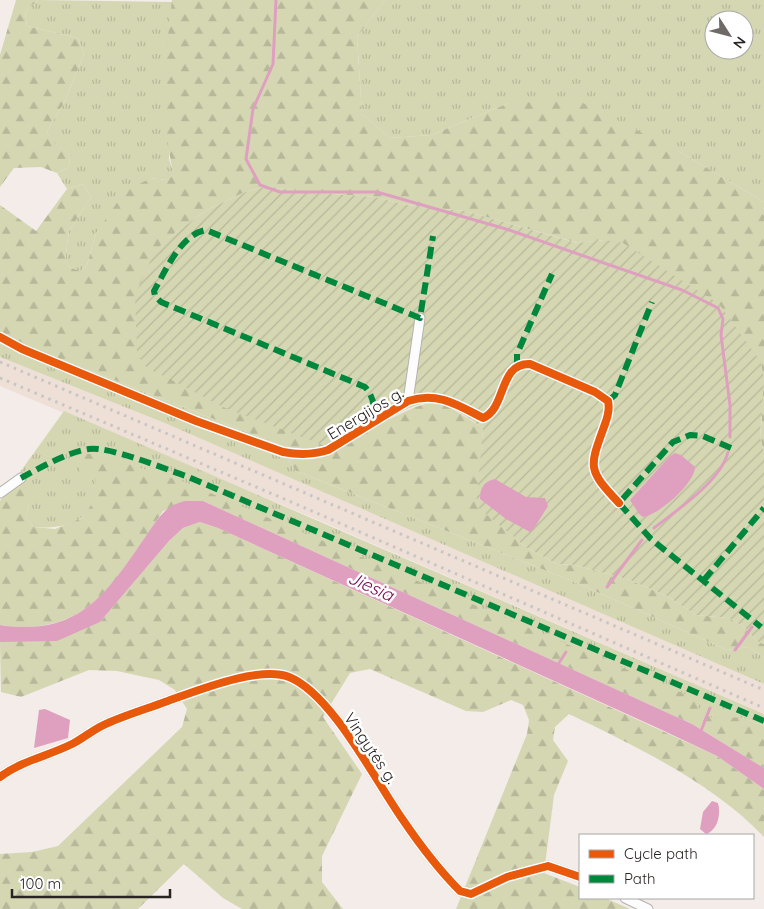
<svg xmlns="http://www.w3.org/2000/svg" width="764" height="909" font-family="Quicksand,sans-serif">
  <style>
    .built { fill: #eedfd7 }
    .grass { fill: url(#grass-tufts); fill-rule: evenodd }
    .forest { fill: url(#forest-firs) }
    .garden { fill: url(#garden-furrows) }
    .water { fill: #dfa0c0 }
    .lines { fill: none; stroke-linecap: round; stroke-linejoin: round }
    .stream { stroke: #dfa0c0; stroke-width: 3 }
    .street-casing { stroke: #b5b0ad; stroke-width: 11 }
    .street { stroke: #fdfcfc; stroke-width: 9 }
    .rail { stroke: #c8c6c4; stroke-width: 3; stroke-dasharray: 2.5 5; stroke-linecap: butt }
    .quiet { stroke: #00873e; stroke-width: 6; stroke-dasharray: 12 6; stroke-linecap: butt }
    .cycleway-casing { stroke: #fff; stroke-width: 11 }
    .cycleway { stroke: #e8590c; stroke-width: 8 }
    .labels { text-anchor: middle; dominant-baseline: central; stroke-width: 5; stroke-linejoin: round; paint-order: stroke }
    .street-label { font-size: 16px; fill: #292422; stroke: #fff }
    .water-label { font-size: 18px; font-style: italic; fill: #760751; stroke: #fff }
  </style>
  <defs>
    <pattern id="grass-tufts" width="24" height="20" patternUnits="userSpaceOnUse" patternTransform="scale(1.25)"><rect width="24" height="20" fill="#d5d7b3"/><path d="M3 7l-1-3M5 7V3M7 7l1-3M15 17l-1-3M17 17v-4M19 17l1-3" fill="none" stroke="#b7b89a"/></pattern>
    <pattern id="forest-firs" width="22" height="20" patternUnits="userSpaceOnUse" patternTransform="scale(1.25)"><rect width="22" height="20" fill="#d5d7b3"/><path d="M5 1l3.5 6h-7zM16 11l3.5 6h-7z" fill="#b7b89a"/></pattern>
    <pattern id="garden-furrows" width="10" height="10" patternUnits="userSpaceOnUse" patternTransform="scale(1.25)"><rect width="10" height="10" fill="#d5d7b3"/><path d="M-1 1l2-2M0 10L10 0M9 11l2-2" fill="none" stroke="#b7b89a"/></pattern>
  </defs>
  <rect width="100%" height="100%" fill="#f3ece8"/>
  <path class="built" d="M 0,357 L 167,424 L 764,684 L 764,714 L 323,522 L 0,386 Z"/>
  <path class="grass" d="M 38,0 L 173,2 L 169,159 L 174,175 L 166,180 L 151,178 L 96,233 L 87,265 L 81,271 L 71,268 L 65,261 L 69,231 L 91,197 L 83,184 L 67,189 L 57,173 L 69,167 L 70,155 L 50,140 L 47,131 L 64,103 L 84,54 L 78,38 L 27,26 L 25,12 Z
    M 385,0 L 764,0 L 764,202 L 680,152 L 509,103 L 431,135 L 390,138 L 362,114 L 357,37 ZM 714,20 L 744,20 L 744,50 L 714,50 Z
    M 0,332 L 30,347 L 278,444 L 296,471 L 577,583 L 727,650 L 748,647 L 764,657 L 764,684 L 167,424 L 0,357 Z
    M 64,411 L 764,714 L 764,726 L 743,718 L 711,719 L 700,711 L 136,468 L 97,454 C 96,468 99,488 94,501 C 86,525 56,529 34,527 L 26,517 L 29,503 L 5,493 Z"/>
  <path class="forest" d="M 16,0 L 38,0 L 25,12 L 27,26 L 78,38 L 84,54 L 64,103 L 47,131 L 51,140 L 70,155 L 69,167 L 57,173 L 41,167 L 14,168 L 0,187 L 0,55 Z
    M 172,0 L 385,0 L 357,37 L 362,114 L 390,138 L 431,135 L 509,103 L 577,100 L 680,152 L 764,202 L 764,452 L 760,437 L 762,417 L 605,240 L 578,243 L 465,211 L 406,205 L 375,197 L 302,192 L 267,186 L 245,192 L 207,210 L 168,238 L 390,419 C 439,394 438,400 483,428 L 477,506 L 527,548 L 557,564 L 575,565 L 630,580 L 667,596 L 696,615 L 728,618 L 743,626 L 758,642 L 764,644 L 764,657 L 748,647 L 727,650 L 577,583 L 296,471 L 278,444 L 30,347 L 0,332 L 0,205 L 36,231 L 67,189 L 83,184 L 91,197 L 69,231 L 65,261 L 71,268 L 81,271 L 87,265 L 96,233 L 125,191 L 151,178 L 166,180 L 173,175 L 166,132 L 163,81 Z
    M 85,454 L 97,454 L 184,482 L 694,698 C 707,727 717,715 742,718 C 749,719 757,724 764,726 L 764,768 L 692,724 L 203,501 L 163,511 C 120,575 91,639 0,625 L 0,501 L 5,493 L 19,486 L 27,490 L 29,503 L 26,517 L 34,527 L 55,529 L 82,518 L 94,501 L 96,477 L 80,471 L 79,462 Z
    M 200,522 L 218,528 L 717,756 L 764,789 L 764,837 C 713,783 635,746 569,714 L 555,727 L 553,740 L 568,761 L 554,795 L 544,873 L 580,887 L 580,898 L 605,898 L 630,909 L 456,909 L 527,734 L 529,720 L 523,705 L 511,700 L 483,712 L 466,711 L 370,669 L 350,673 L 323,717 L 362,774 L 322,856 L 322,882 L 343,909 L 242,909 L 223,898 L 184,864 L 138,909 L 0,909 L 0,854 L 32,852 L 58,846 L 182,727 L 187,709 L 175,690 L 159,680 L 117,671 L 89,670 L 21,697 L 1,692 L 0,642 L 100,622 L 169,541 L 183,528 Z"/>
  <path class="garden" d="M 267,186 L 302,192 L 375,197 L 406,205 L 465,211 L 577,243 L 605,240 L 623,243 L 719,304 L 761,362 L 764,379 L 760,437 L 764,452 L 764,644 L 758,642 L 743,626 L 728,618 L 696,615 L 667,596 L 630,580 L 575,565 L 557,564 L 527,548 L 476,506 L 483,428 C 469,419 455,407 439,403 C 414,396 360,437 338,451 L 223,407 L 145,366 L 137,353 L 135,295 L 155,251 L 168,238 L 207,210 L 245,192 Z"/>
  <path class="water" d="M 675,453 L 681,455 L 695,467 C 695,483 659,515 643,517 L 639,514 L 630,500 L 670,456 Z
    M 495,479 L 526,497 L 545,498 L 548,506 L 533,530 L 530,532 L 506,519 L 480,499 C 480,488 484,481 495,479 Z
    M 185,501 L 203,501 L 692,724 L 764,768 L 764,789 L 717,756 L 662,730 L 218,528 L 200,522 L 183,528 L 169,541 L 100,622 L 57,641 L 0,642 L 0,625 C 80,637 107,593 146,536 C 157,520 165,505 185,501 Z
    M 45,709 L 70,720 L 68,738 L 34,748 L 39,710 Z
    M 712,801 L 718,803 C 721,814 718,830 706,834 L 700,829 L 703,812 Z"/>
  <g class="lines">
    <path class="stream" d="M 276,0 L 273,64 L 253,109 L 246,159 L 260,185 L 280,192 L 377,192 L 506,229 L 682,290 L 718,308 L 723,319 L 721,335 L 730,405 L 730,437
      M 654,528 C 677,510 721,481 728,452
      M 607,587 L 642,540
      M 735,650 L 752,627
      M 557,666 L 566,652
      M 701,731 L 710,708"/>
    <defs>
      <path id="street" d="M 0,337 L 22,349 L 196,421 L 283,452 C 299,455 313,455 328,450 L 408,401 C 437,391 458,405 483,418 C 507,408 498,363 530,364 L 595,392 L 608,401 C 610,409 608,416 605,424 C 589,468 587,469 619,503
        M 408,401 L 420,318
        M 0,493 L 21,478
        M 0,777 C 21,761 48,756 72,744 C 84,738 95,728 108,723 C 126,715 146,709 165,702 C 194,692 259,665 289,677 C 332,694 376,782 403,820 C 420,845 439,870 460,891 L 471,894 L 507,877 L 548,866 L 580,877
        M 625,898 L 648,909"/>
    </defs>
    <use href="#street" class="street-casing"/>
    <use href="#street" class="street"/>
    <path class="rail" d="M 0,362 L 764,690
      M 0,378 L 289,501 L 764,708"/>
    <path class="quiet" d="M 517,366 L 517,354 L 552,274
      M 608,401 L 615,395 L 652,302
      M 368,423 C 376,410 375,398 365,387 L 161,302 L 155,296 L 154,291 C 166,270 181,234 206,230 L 420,318 L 433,236
      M 731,448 L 703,436 L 690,435 L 673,442 L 619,503 L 651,539 L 761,627
      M 21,478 C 42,467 65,453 89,449 C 109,446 165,469 186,476 L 764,721
      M 704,580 L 764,508"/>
    <defs>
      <path id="cycleway" d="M 0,337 L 22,349 L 196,421 L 283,452 C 299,455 313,455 328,450 L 408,401 C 437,391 458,405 483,418 C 507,408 498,363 530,364 L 595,392 L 608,401 C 610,409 608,416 605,424 C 589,468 587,469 619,503
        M 0,777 C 21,761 48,756 72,744 C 84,738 95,728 108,723 C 126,715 146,709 165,702 C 194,692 259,665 289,677 C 332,694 376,782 403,820 C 420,845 439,870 460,891 L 471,894 L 507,877 L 548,866 L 580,877"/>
    </defs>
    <use href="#cycleway" class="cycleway-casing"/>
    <use href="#cycleway" class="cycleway"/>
  </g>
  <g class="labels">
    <g class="street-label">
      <text transform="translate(365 413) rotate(-31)">Energijos g.</text>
      <text transform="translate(371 748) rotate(56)">Vingytės g.</text>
    </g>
    <g class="water-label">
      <text transform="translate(371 586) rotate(24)">Jiesia</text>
    </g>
  </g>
  <rect x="579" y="834" width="175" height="65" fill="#ffffff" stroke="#a9a7a7"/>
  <rect x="589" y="850" width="25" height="8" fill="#e8590c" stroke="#a9a7a7"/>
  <text x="624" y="859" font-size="15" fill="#292422">Cycle path</text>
  <rect x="589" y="875" width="25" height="8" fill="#00873e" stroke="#a9a7a7"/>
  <text x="624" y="884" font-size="15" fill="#292422">Path</text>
  <g transform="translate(729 35) rotate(126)"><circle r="24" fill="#ffffff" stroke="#a9a7a7"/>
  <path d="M0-4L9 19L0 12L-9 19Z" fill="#706a67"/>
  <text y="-8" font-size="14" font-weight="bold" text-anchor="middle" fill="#292422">N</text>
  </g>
  <path d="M12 889v8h158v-8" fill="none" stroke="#292422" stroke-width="2.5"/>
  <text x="20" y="889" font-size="15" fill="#292422" stroke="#ffffff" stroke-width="4" paint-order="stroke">100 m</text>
</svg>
